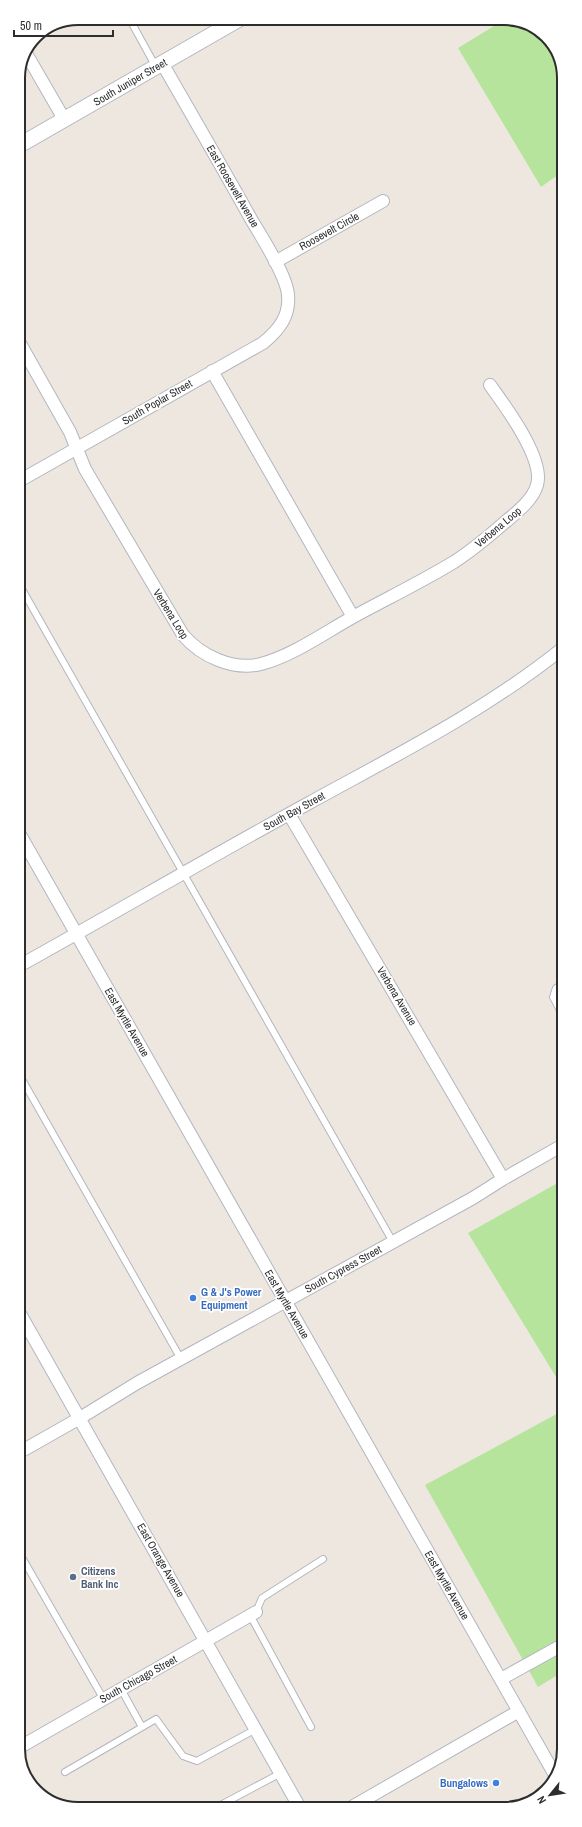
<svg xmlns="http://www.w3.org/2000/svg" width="582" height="1827" font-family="'Archivo Narrow',sans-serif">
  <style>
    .green { fill: #b7e49d }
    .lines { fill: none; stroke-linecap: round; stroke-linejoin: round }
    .service-casing { stroke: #b3b6c0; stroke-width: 8 }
    .minor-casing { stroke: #b3b6c0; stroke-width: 14 }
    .tertiary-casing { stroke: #b3b6c0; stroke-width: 17 }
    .service { stroke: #fff; stroke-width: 6 }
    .minor { stroke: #fff; stroke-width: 12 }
    .tertiary { stroke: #fff; stroke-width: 15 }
    .shop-dot { fill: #3f7fe0; stroke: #fff; stroke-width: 1.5 }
    .service-dot { fill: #5c6f8a; stroke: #fff; stroke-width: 1.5 }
    .labels { text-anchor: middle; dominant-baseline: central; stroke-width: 3.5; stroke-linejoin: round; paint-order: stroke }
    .street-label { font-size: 11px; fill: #2d2d2d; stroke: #fff }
    .shop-label { font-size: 11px; font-weight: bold; fill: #366cbe; stroke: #fff; text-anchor: start }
    .service-label { font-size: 11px; font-weight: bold; fill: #4e5e75; stroke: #fff; text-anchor: start }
    .rim { fill: none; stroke: #2d2d2d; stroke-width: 2 }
  </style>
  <rect width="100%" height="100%" fill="#eee7e0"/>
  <path class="green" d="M 507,18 L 543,33 L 562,63 L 562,172 L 541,187 L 458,48 Z
    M 563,1180 L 564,1390 L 468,1233 Z
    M 564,1410 L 564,1671 L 538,1687 L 425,1485 Z"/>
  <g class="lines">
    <defs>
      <path id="service" d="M 129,18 L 156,67
        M 19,584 L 393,1242
        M 563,984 L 556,988 L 553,997 L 563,1016
        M 19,1074 L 181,1359
        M 20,1554 L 103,1698
        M 256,1612 L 262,1598 L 323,1559
        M 250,1615 L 311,1727
        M 121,1689 L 142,1727
        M 65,1772 L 156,1719 L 183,1756 L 197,1761 L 256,1729
        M 215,1808 L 281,1773"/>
      <path id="minor" d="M 27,55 L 64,119
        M 275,262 L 383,201
        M 18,340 L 70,432 L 85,469 L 183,635 C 201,656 233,671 261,664 C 294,655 324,633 353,617 C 386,599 421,582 454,562 C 471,551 488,537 504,523 C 516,513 533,500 537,485 C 545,459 505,406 490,385
        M 212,371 L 353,617
        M 19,481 L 263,343 C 279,330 290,316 288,295 C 287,276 261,236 251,219 C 222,167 192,115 162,63
        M 289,814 L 503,1179
        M 19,833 L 555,1775
        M 19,966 C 116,912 212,856 309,803 C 396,755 485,711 563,648
        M 19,1312 L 300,1808
        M 20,1452 L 80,1418 L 137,1383 L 473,1198 L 503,1179 L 563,1145
        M 501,1679 L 564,1644
        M 20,1747 L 256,1612
        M 350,1808 L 519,1711"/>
      <path id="tertiary" d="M 18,146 L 241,18"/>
    </defs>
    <use href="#service" class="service-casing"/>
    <use href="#minor" class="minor-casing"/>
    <use href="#tertiary" class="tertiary-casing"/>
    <use href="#service" class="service"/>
    <use href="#minor" class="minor"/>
    <use href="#tertiary" class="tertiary"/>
  </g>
  <g class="shop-dot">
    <circle cx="193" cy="1298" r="4"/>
    <circle cx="496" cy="1783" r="4"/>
  </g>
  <circle class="service-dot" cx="73" cy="1577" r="4"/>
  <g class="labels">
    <g class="street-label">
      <text transform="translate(130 82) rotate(-30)">South Juniper Street</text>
      <text transform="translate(233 186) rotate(60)">East Roosevelt Avenue</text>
      <text transform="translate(329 231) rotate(-29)">Roosevelt Circle</text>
      <text transform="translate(157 402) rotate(-30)">South Poplar Street</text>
      <text transform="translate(498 527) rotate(-40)">Verbena Loop</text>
      <text transform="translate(171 614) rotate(58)">Verbena Loop</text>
      <text transform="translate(294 811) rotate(-29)">South Bay Street</text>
      <text transform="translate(397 996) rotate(59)">Verbena Avenue</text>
      <text transform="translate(127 1022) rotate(60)">East Myrtle Avenue</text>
      <text transform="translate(343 1269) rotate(-29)">South Cypress Street</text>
      <text transform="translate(287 1304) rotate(60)">East Myrtle Avenue</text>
      <text transform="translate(161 1560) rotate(60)">East Orange Avenue</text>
      <text transform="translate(447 1585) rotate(60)">East Myrtle Avenue</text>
      <text transform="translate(138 1679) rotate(-29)">South Chicago Street</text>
    </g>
    <g class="shop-label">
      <text x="201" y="1292">G &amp; J's Power<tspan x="201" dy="13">Equipment</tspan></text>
      <text x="488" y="1783" text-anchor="end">Bungalows</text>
    </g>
    <g class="service-label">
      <text x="81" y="1571">Citizens<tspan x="81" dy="13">Bank Inc</tspan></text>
    </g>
  </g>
  <path d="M0 0H582V1827H0ZM78 25H504A53 53 0 0 1 557 78V1749A53 53 0 0 1 504 1802H78A53 53 0 0 1 25 1749V78A53 53 0 0 1 78 25Z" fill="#fff" fill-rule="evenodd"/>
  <path class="rim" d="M78 25H504A53 53 0 0 1 557 78V1749A53 53 0 0 1 504 1802H78A53 53 0 0 1 25 1749V78A53 53 0 0 1 78 25Z"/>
  <g transform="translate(550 1795) rotate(240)" stroke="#ffffff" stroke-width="3" paint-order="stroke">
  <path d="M0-3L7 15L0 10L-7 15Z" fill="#2d2d2d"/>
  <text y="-6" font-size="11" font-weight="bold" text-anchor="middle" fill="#2d2d2d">N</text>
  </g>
  <path d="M14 30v6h99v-6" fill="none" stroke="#2d2d2d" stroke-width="2"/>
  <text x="20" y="30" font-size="12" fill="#2d2d2d" stroke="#ffffff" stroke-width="3" paint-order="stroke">50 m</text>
</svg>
